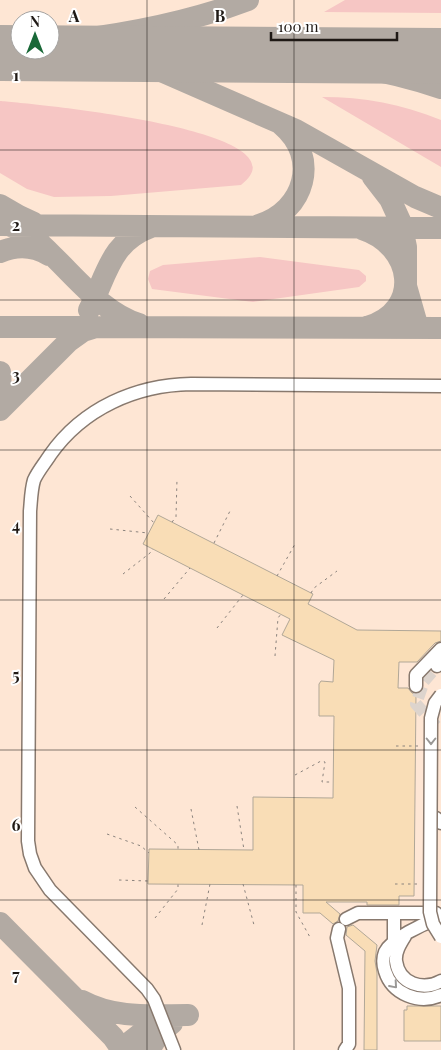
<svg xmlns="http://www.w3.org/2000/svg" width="441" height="1050" font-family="'Playfair Display',serif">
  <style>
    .built { fill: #fee6d4; fill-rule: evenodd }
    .green { fill: #f6c6c4 }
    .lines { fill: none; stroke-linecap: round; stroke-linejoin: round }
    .taxiway { stroke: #b2aaa3; stroke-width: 22 }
    .runway { stroke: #b2aaa3; stroke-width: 56 }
    .building { fill: #f9ddb6; stroke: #b1a797 }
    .minor-tunnel { stroke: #ddd4cd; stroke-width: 12; stroke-dasharray: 12 6; stroke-linecap: butt }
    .minor-casing { stroke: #88796e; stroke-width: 15 }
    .path { stroke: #8b837d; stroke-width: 1; stroke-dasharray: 2.5 4; stroke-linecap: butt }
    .minor { stroke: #fff; stroke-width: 12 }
    .minor-bridge-casing { stroke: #88796e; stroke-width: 15; stroke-linecap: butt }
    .path-bridge { stroke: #8b837d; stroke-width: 1; stroke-dasharray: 2.5 4; stroke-linecap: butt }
    .minor-bridge { stroke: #fff; stroke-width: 12 }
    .oneway { stroke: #9a9896 }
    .grid { fill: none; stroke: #1f1915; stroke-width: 1; stroke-opacity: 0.55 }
    .grid-label { font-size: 16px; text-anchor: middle; font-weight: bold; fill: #1f1915; stroke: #fff; stroke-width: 4; stroke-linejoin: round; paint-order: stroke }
  </style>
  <rect width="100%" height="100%" fill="#fff5ed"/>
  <path class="built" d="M 0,0 L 441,0 L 441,1050 L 0,1050 ZM 20,20 L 50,20 L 50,50 L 20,50 Z"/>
  <path class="green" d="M 345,0 L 441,0 L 441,13 L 324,12 Z
    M 322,97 C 364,97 402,104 441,120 L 441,167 Z
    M 0,101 C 25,103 314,129 241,185 L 111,196 L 54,197 L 27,189 L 0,173 Z
    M 260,257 L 359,270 L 366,276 L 366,281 L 359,287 L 253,302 L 152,289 L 148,279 L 150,271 L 163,265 Z"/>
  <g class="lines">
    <path class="taxiway" d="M 50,43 C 117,36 185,24 248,0
      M 0,46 L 20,45
      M 122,54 L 296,130 L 415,197 L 441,208
      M 264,55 C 327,61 381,68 441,88
      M 373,177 L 390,199 L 401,223 L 406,247 L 406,286 L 418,328
      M 0,205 L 19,216 L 34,223
      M 0,225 L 441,228
      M 259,225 C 305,211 320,157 282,125
      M 13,227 C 30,233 41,244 53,256 C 78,280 105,314 139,324
      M 362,229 C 413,245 424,310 367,327
      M 0,252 C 17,245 34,246 49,255
      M 89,310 C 107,275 110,242 151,227
      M 0,327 L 91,327
      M 0,372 L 1,389 L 0,397
      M 0,410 L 69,341 L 83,331 L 96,327 L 441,328
      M 0,923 L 113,1037 L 122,1050
      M 82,1001 C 115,1019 152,1015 188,1015
      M 120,1050 L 148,1028 L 171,1018
      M 149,1050 L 159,1034 L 172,1023"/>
    <path class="runway" d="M 0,53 L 441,56"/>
  </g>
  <path class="building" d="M 158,515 L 313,594 L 308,604 L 357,630 L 441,631 L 441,641 L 435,643 L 417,662 L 399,662 L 398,688 L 408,688 L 412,693 L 416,694 L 414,896 L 399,896 L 399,905 L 367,905 L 367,902 L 326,902 L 340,914 L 338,921 L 333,924 L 320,913 L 303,913 L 303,885 L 148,884 L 149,849 L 253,850 L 253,797 L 333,798 L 334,716 L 319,716 L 319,684 L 321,681 L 333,682 L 334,660 L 282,635 L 290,619 L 143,544 Z
    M 353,925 L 377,945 L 375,961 L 377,973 L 377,1050 L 364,1050 L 365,951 L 346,935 L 347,927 Z
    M 407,1006 L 441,1006 L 441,1041 L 404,1041 L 404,1010 L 407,1010 Z"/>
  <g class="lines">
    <path class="minor-tunnel" d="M 436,726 L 416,704 L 424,681 L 437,666"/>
    <defs>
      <path id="minor" d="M 437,666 L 441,662
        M 416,686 L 416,675 L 441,649
        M 436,818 L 441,823
        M 346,919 L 358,913 L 394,913
        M 437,919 C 423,924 392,938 385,952 C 383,957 383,965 385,971 C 392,994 419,1005 441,995
        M 339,929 L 337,938 L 349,988 L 349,1044 L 345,1050
        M 405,936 C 400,944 395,952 396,961 C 399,984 423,991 441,981
        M 394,943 L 394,913 L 436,913
        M 174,1050 L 154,999 L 147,989 L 50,890 L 35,868 L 30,854 L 28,841 L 30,511 C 31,501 31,490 34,480 C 38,471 45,463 50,455 C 83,408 136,385 191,384 L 441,386"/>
    </defs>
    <use href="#minor" class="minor-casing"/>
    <path class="path" d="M 130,496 L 154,523
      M 172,522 L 176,517 L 177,479
      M 110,529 L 148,533
      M 214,543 L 230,511
      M 123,574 L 150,553 L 153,549
      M 277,576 L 295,544
      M 311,593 L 314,588 L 337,571
      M 164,599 L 190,568
      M 217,628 L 243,595
      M 275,656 L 278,618 L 281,614
      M 295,775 L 321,761 L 325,762 L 322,782 L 333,782
      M 237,806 L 244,850
      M 135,807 L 178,845 L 178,850
      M 191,809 L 199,850
      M 107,834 L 141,846 L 149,853
      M 119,880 L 148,881
      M 243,884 L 254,925
      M 296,885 L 296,912 L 311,939
      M 155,918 L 178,889 L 178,884
      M 202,925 L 210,884"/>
    <use href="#minor" class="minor"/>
    <defs>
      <path id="minor-bridge" d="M 441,695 L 435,703 L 431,718 L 430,912 L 433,924 L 441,937"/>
    </defs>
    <use href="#minor-bridge" class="minor-bridge-casing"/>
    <path class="path-bridge" d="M 396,746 L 420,746
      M 395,884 L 419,884"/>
    <use href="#minor-bridge" class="minor-bridge"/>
  </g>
  <defs><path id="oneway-chevron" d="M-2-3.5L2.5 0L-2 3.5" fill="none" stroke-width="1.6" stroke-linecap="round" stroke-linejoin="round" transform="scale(1.25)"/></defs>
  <g class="oneway">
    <use href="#oneway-chevron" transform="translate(431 741) rotate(90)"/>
    <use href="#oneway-chevron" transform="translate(394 985) rotate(49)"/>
  </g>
  <path class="grid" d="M 147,0 L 147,1050M 294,0 L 294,1050M 0,150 L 441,150M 0,300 L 441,300M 0,450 L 441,450M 0,600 L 441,600M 0,750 L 441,750M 0,900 L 441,900"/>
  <g class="grid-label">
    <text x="74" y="22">A</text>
    <text x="220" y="22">B</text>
    <text x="16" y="81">1</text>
    <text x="16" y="231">2</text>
    <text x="16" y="381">3</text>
    <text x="16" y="531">4</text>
    <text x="16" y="681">5</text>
    <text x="16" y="831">6</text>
    <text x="16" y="981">7</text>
  </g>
  <g transform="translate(35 35)"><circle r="24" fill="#ffffff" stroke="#a5a3a1"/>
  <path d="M0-4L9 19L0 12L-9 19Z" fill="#196838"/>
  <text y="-8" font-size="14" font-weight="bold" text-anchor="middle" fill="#1f1915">N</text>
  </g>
  <path d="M271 32v8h126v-8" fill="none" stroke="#1f1915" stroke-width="2.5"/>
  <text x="278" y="32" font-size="15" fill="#1f1915" stroke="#ffffff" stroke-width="4" paint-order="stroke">100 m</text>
</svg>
